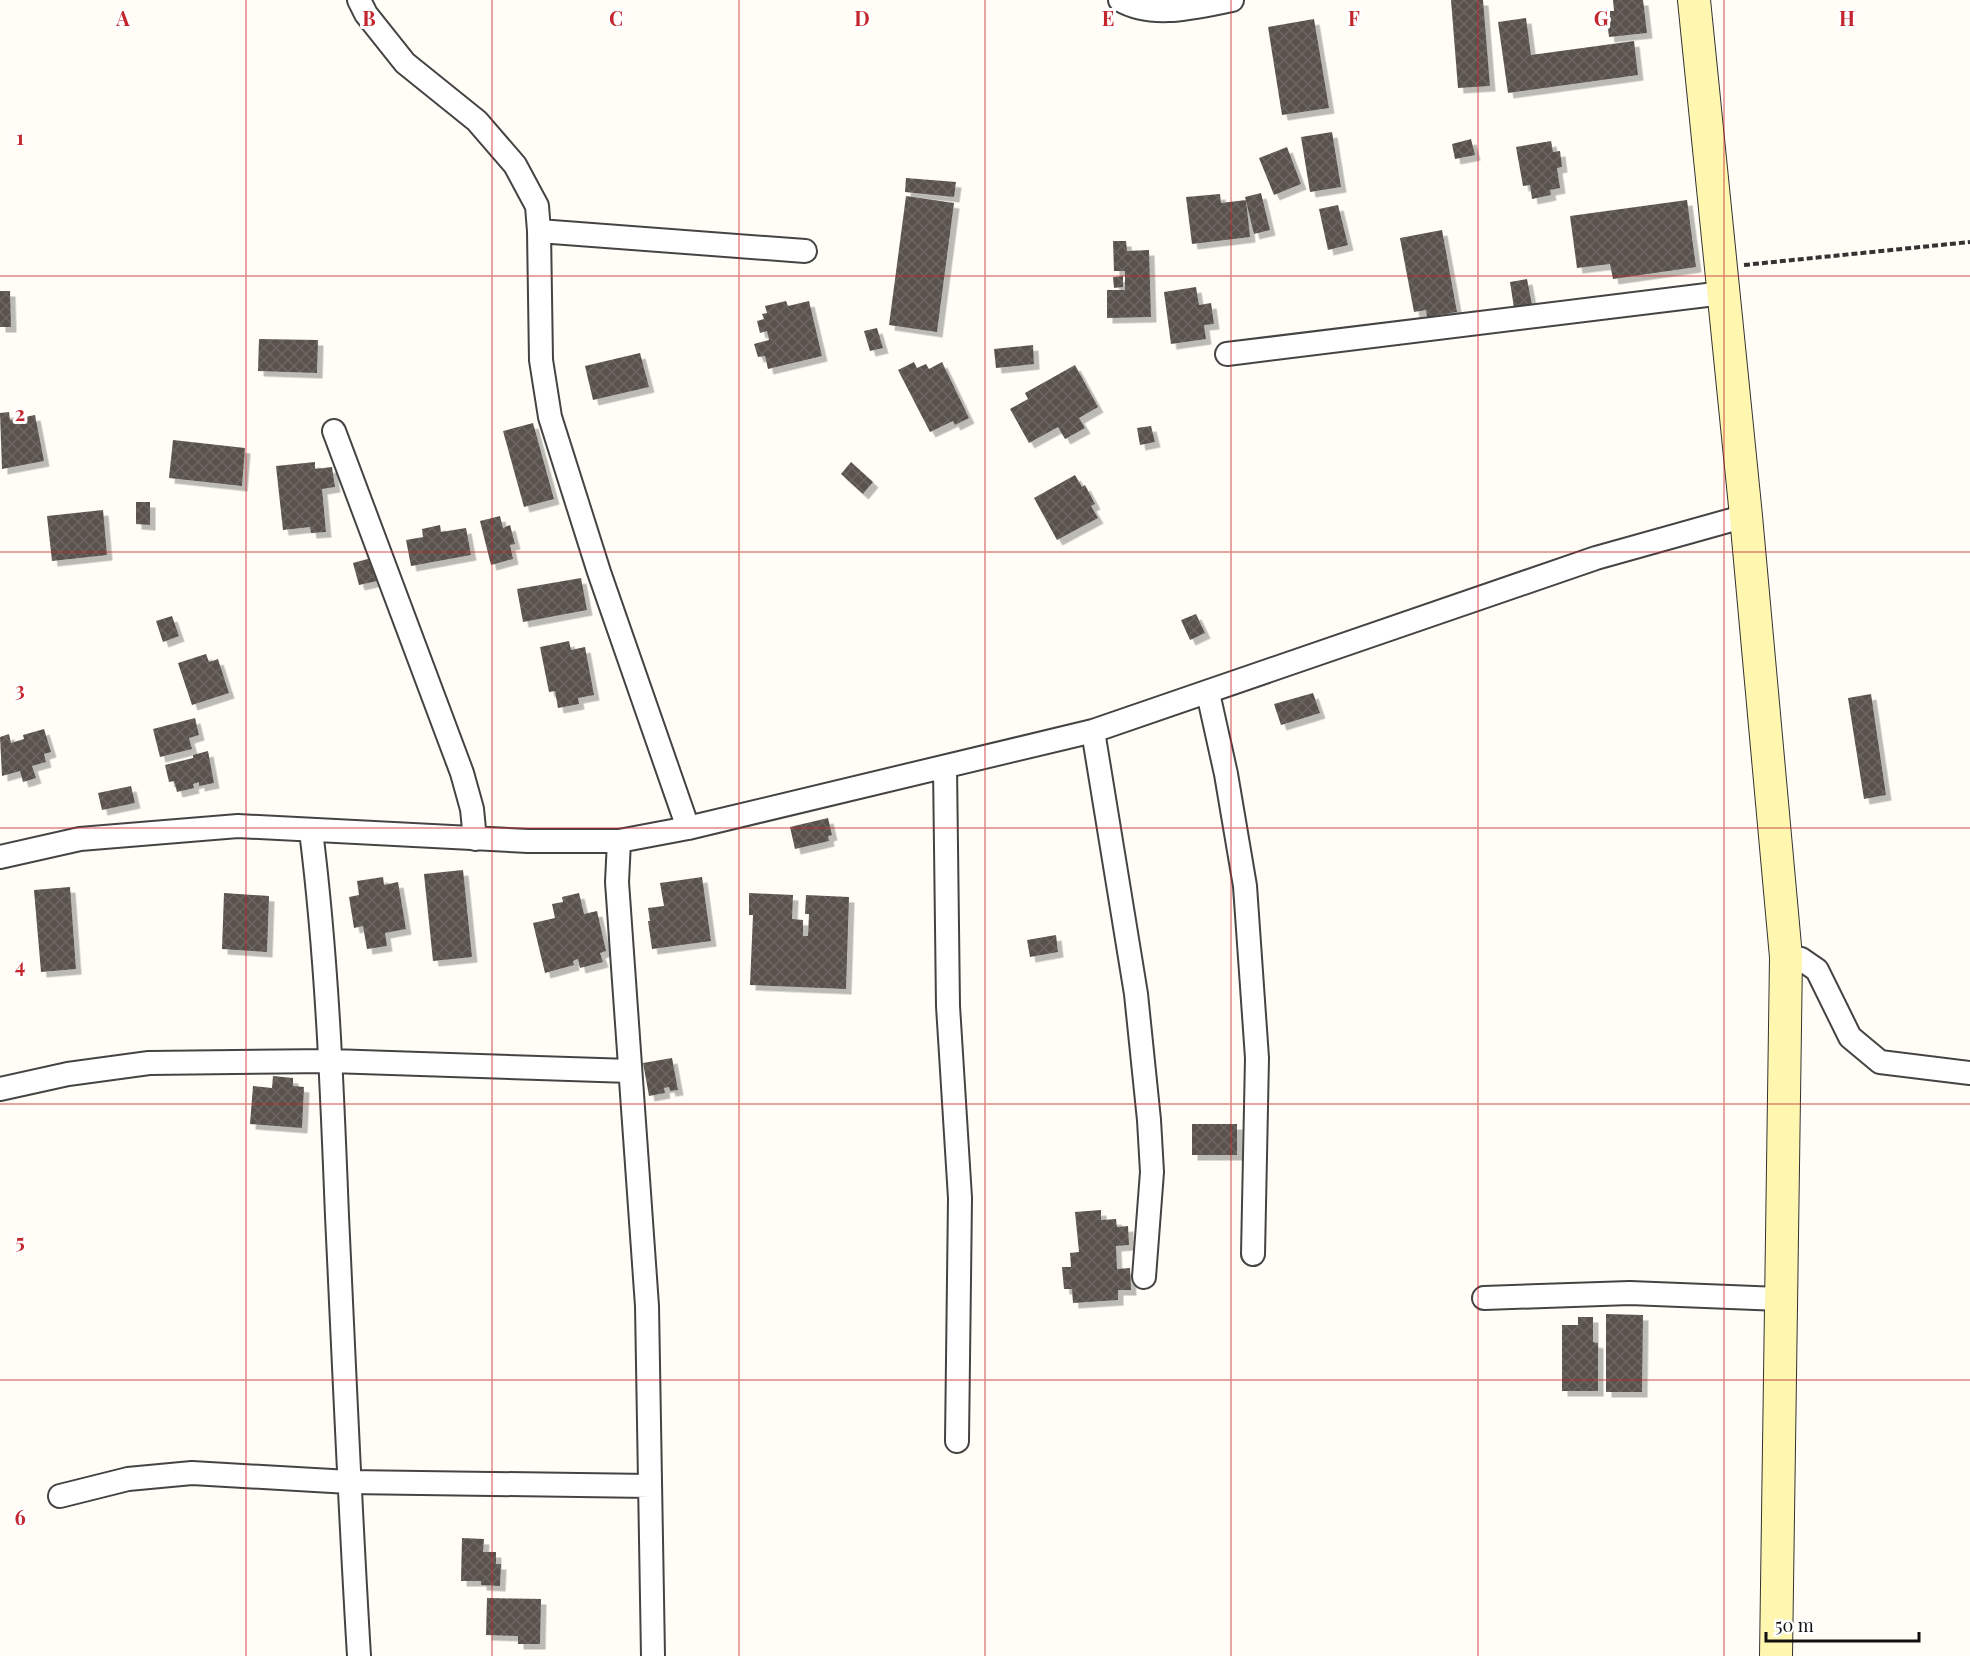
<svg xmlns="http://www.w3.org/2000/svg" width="1970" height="1656" font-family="'Playfair Display',serif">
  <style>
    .building { fill: url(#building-cross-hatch); filter: url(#shadow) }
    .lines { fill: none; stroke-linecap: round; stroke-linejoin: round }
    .street-casing { stroke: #444; stroke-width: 26 }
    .secondary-casing { stroke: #333; stroke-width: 34 }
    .path { stroke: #333; stroke-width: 4; stroke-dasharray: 6 3; stroke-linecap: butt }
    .street { stroke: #fff; stroke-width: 22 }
    .secondary { stroke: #fff6b0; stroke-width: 32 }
    .grid { fill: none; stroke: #c4262e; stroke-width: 1.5; stroke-opacity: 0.55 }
    .grid-label { font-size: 20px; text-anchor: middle; font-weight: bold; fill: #c4262e; stroke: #fff; stroke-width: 6; stroke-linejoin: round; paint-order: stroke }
  </style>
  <defs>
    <pattern id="building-cross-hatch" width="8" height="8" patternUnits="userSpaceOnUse" patternTransform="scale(1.5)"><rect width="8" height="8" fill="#5a524d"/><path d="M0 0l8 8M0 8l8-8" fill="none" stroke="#6d6662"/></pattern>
    <filter id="shadow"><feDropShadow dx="5.5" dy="5.5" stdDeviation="0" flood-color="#0004"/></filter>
  </defs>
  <rect width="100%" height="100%" fill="#fffdf5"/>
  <path class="building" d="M 1451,0 L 1483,0 L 1490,86 L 1458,88 Z
    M 1613,0 L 1643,0 L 1647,33 L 1609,37 L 1606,11 L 1614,11 Z
    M 1526,18 L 1531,55 L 1634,41 L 1638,75 L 1508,93 L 1498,22 Z
    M 1314,19 L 1329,108 L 1282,115 L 1268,27 Z
    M 1332,132 L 1341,187 L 1310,192 L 1301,137 Z
    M 1471,139 L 1475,155 L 1455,159 L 1452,144 Z
    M 1551,141 L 1553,152 L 1560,151 L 1562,167 L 1557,168 L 1560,188 L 1550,190 L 1551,195 L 1532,199 L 1530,185 L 1523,186 L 1516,147 Z
    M 1287,147 L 1301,184 L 1274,195 L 1259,158 Z
    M 906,178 L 956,182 L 954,197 L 905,192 Z
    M 1261,193 L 1270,230 L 1254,234 L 1245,197 Z
    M 1220,194 L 1221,203 L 1246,200 L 1250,237 L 1192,244 L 1186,197 Z
    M 906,196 L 954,203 L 937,332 L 889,325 Z
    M 1687,200 L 1696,267 L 1613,279 L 1610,264 L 1577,268 L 1570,216 Z
    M 1338,205 L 1348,245 L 1328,250 L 1319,209 Z
    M 1442,230 L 1457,312 L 1427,317 L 1426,310 L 1414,312 L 1400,238 Z
    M 1113,241 L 1126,241 L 1127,251 L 1149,250 L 1151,317 L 1107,318 L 1107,290 L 1125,290 L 1125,271 L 1114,271 Z
    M 1123,276 L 1123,287 L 1114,288 L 1113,277 Z
    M 1527,279 L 1532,305 L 1514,308 L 1510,282 Z
    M 1196,287 L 1199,305 L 1211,303 L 1214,324 L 1204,325 L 1206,339 L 1171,344 L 1164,292 Z
    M 0,291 L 10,291 L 11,327 L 0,327 Z
    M 786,301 L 788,306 L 809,301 L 822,356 L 768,369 L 765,356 L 758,357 L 754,344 L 769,340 L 767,331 L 760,333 L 757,321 L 764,319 L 762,314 L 767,313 L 765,306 Z
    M 877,328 L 883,348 L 870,351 L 864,331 Z
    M 259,339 L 318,340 L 317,373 L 258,371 Z
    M 1033,345 L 1034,364 L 996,368 L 994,349 Z
    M 640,353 L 649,387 L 593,400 L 585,366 Z
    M 914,362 L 917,368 L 926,364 L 929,369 L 942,362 L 969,418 L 955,425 L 953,421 L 930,432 L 898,370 Z
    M 1075,365 L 1098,407 L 1079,418 L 1085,428 L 1065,439 L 1058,427 L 1029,443 L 1010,409 L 1028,399 L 1025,393 Z
    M 9,412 L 10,420 L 35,415 L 44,461 L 2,469 L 0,413 Z
    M 533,423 L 554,499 L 524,507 L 503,431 Z
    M 1151,426 L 1155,442 L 1140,445 L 1137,428 Z
    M 173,440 L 245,448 L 242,486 L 169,478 Z
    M 315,462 L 315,469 L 332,467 L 335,487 L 322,489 L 326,532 L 311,533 L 310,527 L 283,530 L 276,466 Z
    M 851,462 L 873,482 L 863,494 L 841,474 Z
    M 1075,475 L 1082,487 L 1085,485 L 1095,504 L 1091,506 L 1098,518 L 1057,540 L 1034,498 Z
    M 136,502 L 150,502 L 150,525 L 136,524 Z
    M 103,510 L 107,555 L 52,561 L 47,516 Z
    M 500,516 L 503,528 L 510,525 L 515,544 L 510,545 L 513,559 L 491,565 L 480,521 Z
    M 440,525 L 441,532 L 466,528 L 471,555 L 411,566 L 406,540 L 423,537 L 422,529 Z
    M 371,558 L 377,581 L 359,585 L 353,563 Z
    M 581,578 L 587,610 L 523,622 L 517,589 Z
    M 1196,614 L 1205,633 L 1190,640 L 1181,620 Z
    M 172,616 L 179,636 L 163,642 L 156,621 Z
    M 569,641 L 571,650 L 585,647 L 594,695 L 578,698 L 579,704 L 558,708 L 555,691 L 549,692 L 540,647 Z
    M 206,654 L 209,662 L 218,659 L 229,693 L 192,705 L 178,663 Z
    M 1313,693 L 1320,713 L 1281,725 L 1274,704 Z
    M 1871,694 L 1886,795 L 1864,799 L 1848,698 Z
    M 195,718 L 199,735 L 189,738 L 192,749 L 160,757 L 153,729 Z
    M 44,729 L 51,752 L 44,754 L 46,762 L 32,766 L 36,778 L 23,782 L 20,771 L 2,776 L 0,737 L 9,734 L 11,743 L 24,739 L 23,735 Z
    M 208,751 L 214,783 L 199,786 L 199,782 L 193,784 L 194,788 L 177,792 L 174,781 L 169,782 L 165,765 L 193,758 L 193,755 Z
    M 131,786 L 135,803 L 102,810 L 98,793 Z
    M 828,818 L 832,835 L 828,836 L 829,841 L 795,849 L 790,827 Z
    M 463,870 L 472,957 L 433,961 L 424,874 Z
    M 383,877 L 384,885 L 398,882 L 406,929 L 385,933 L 387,946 L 367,949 L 363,926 L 354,928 L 349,897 L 359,895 L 357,881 Z
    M 702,877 L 711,941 L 652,949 L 648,921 L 650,921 L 648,908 L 664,906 L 660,883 Z
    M 70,887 L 76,969 L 41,972 L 34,890 Z
    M 224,893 L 269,896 L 267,952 L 222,949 Z
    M 579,893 L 584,914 L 597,911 L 606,951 L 600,953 L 603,962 L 580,968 L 578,959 L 573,961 L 574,965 L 545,973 L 533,923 L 555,918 L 552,904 L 563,902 L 562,897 Z
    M 749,893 L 793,895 L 792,919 L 803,920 L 803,936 L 808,936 L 809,914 L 805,914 L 806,895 L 849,897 L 846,989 L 750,985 L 753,915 L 749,915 Z
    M 1056,935 L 1058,952 L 1030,957 L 1027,940 Z
    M 672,1058 L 678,1090 L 670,1091 L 669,1087 L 664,1088 L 665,1093 L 649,1096 L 643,1063 Z
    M 273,1076 L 293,1078 L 293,1086 L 304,1087 L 302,1128 L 250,1124 L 253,1086 L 272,1088 Z
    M 1192,1124 L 1237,1124 L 1237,1155 L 1192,1155 Z
    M 1101,1210 L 1101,1220 L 1116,1219 L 1117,1227 L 1128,1226 L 1129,1245 L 1116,1246 L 1117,1269 L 1130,1268 L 1131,1290 L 1118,1290 L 1118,1300 L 1073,1303 L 1072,1289 L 1064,1289 L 1062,1267 L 1071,1267 L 1070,1253 L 1079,1252 L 1075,1212 Z
    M 1606,1314 L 1643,1315 L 1642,1392 L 1606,1392 Z
    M 1578,1317 L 1593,1317 L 1593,1342 L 1598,1343 L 1598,1391 L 1562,1391 L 1562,1325 L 1578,1325 Z
    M 462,1538 L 484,1539 L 483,1552 L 496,1552 L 496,1564 L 501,1564 L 500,1586 L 481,1585 L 481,1581 L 461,1581 Z
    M 487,1598 L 541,1599 L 540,1644 L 518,1644 L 518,1636 L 486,1635 Z"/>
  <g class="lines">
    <defs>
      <path id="street" d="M 359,0 L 366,14 L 405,63 L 477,121 L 515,165 L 537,206 L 539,231 L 541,360 L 550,417 L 599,572 L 688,828
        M 1120,0 C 1153,19 1196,7 1232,0
        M 539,231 L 805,251
        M 1227,354 L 1723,293
        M 334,431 L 462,773 L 472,809 L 475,839
        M 1208,693 L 1226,774 L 1245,886 L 1257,1058 L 1253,1254
        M 1093,731 L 1136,994 L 1149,1120 L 1152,1172 L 1144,1277
        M 945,767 L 948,1006 L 960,1198 L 957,1441
        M 311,831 C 327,958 332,1087 337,1216 C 344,1363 350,1509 359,1656
        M 619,841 L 617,882 L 647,1306 L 653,1656
        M 0,857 L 80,839 L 238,826 L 528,841 L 619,841 L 688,828 L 1093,731 L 1596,558 L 1746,516
        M 1786,957 L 1801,959 L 1817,970 L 1850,1037 L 1880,1062 L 1970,1073
        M 0,1089 L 68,1074 L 149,1063 L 331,1061 L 630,1071
        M 1484,1298 L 1630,1293 L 1781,1299
        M 60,1496 L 128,1479 L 192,1473 L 349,1482 L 650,1486"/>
      <path id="secondary" d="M 1694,0 L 1746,516 L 1786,957 L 1776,1656"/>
    </defs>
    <use href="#street" class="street-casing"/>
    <use href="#secondary" class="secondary-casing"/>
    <path class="path" d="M 1744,265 L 1970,242"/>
    <use href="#street" class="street"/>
    <use href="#secondary" class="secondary"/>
  </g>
  <path class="grid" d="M 246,0 L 246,1656M 492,0 L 492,1656M 739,0 L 739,1656M 985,0 L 985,1656M 1231,0 L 1231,1656M 1478,0 L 1478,1656M 1724,0 L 1724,1656M 0,276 L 1970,276M 0,552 L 1970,552M 0,828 L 1970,828M 0,1104 L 1970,1104M 0,1380 L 1970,1380"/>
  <g class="grid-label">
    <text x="123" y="26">A</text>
    <text x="369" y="26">B</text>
    <text x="616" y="26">C</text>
    <text x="862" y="26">D</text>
    <text x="1108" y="26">E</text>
    <text x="1354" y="26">F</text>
    <text x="1601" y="26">G</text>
    <text x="1847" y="26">H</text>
    <text x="20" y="145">1</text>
    <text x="20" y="421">2</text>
    <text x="20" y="697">3</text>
    <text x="20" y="973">4</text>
    <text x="20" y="1249">5</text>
    <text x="20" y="1525">6</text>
  </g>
  <path d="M1766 1632v9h153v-9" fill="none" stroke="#111111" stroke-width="3"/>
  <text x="1775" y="1632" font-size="18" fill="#111111" stroke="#ffffff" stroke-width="4.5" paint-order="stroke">50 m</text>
</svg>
